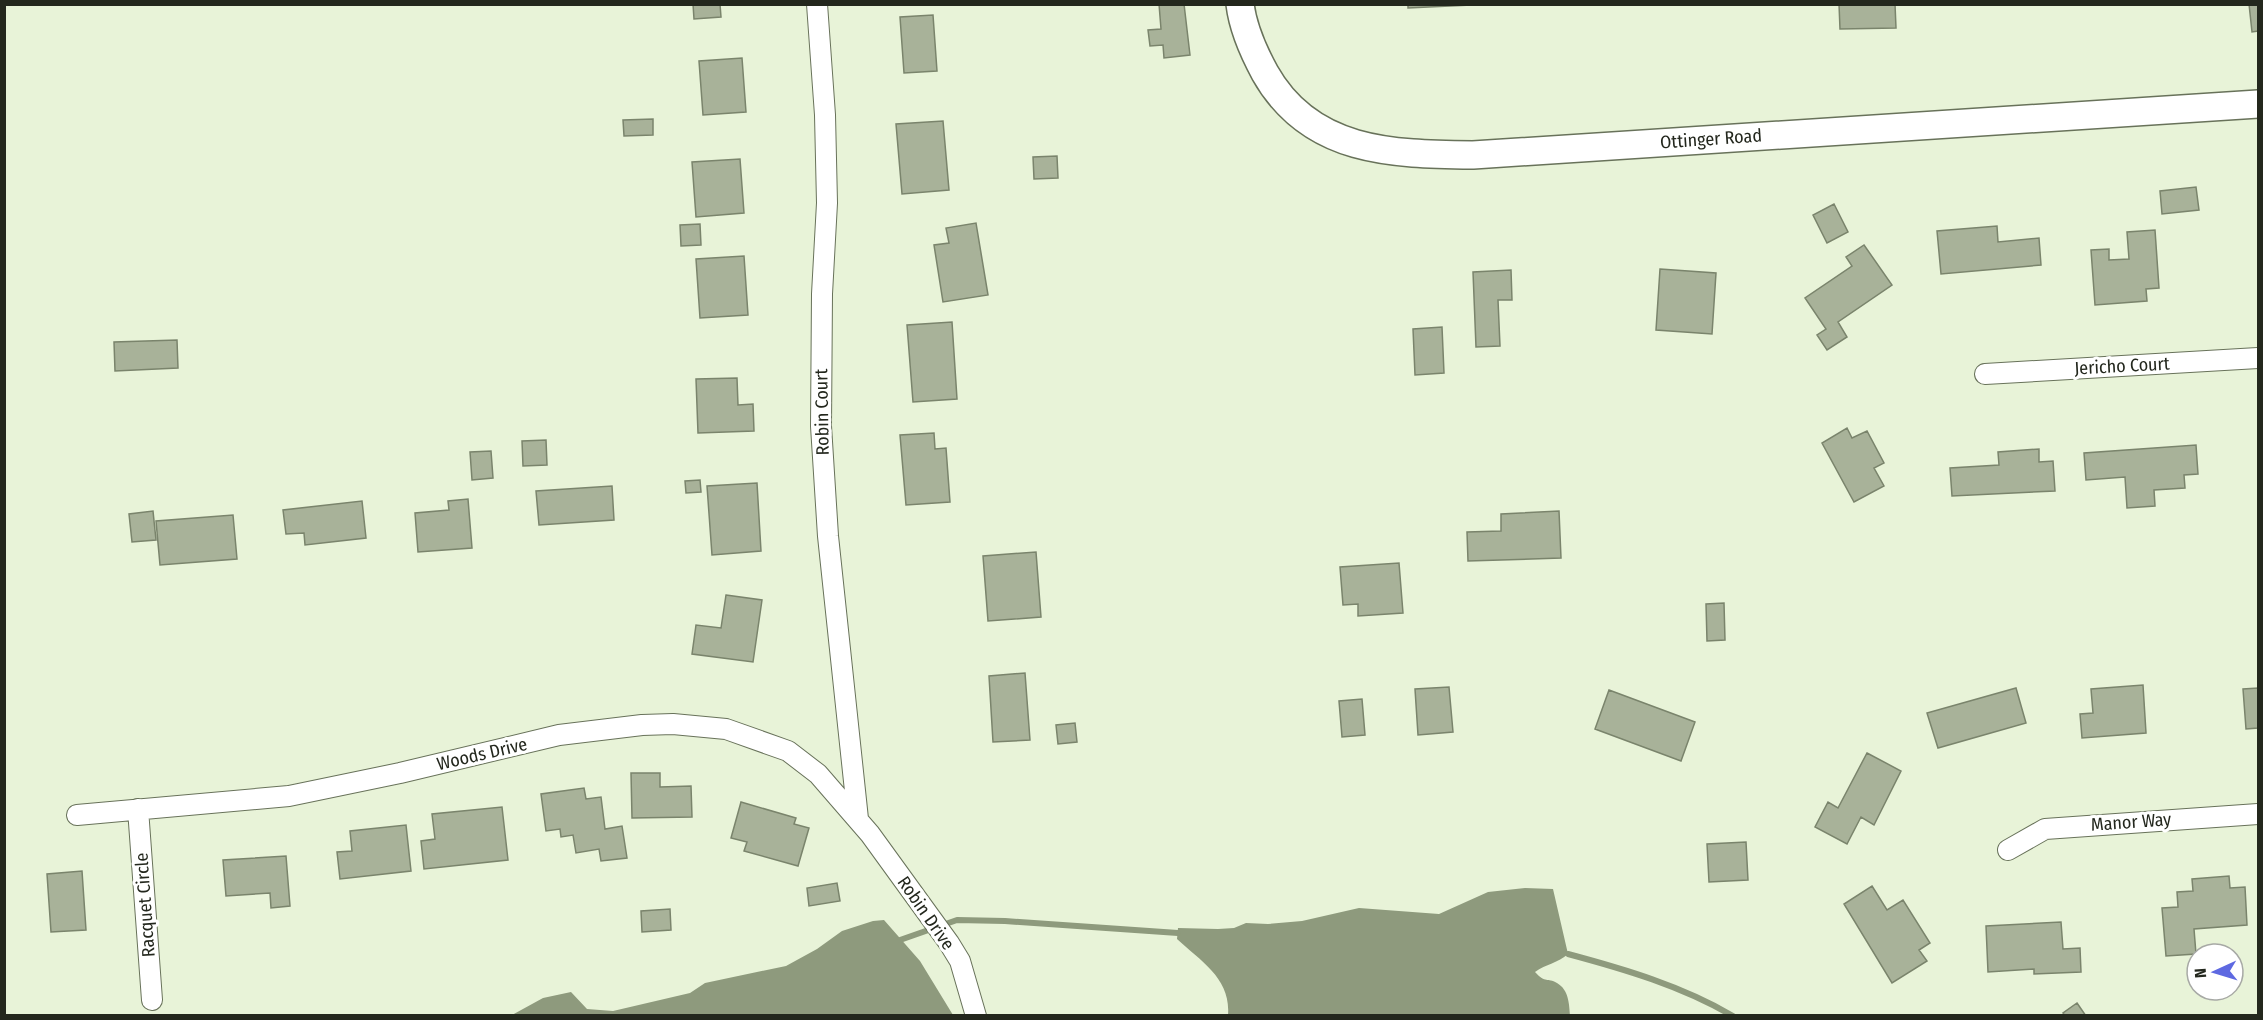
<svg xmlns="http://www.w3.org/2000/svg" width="2263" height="1020" font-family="'Fira Sans Condensed',sans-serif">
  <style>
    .water { fill: #8e9a7d }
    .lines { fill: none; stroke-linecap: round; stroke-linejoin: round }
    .stream { stroke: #8e9a7d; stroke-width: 6 }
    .building { fill: #a8b299; stroke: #7a846c; stroke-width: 1.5 }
    .street-casing { stroke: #68725a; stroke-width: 22 }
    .secondary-casing { stroke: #68725a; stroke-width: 30 }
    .street { stroke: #fff; stroke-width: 20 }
    .secondary { stroke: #fff; stroke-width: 27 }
    .labels { text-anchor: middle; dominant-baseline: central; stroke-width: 6; stroke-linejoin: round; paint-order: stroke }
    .street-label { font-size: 18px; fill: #23271d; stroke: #fff }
  </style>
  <rect width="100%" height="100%" fill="#e8f3d8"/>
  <path class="water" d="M 1525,888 L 1553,889 L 1568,954 C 1558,963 1546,964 1535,972 C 1546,984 1547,977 1557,983 C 1569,990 1569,1004 1570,1015 L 1228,1015 C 1231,979 1202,962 1177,939 L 1178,928 L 1218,929 L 1234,928 L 1246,923 L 1268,924 L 1302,921 L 1359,908 L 1439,914 L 1488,892 Z
    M 884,920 L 920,961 L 953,1015 L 512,1015 L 543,998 L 571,992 L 587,1009 L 613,1011 L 690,993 L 705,983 L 786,966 L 817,949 L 842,931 L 873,921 Z"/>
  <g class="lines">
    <path class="stream" d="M 900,940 L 957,920 L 1005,921 L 1178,933
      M 1568,954 C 1624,969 1682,986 1733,1016"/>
  </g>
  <path class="building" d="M 693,4 L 720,4 L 721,17 L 694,19 Z
    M 1159,4 L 1184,4 L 1190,55 L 1164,58 L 1163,45 L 1150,46 L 1148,30 L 1161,29 Z
    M 1408,4 L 1471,4 L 1471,5 L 1408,8 Z
    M 1839,4 L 1895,4 L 1896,28 L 1840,29 Z
    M 2249,4 L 2258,4 L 2258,31 L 2252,32 Z
    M 933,15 L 937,71 L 904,73 L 900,17 Z
    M 742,58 L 746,112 L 703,115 L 699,61 Z
    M 653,119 L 653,135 L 624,136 L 623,120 Z
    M 943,121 L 949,190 L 902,194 L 896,124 Z
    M 1057,156 L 1058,178 L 1034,179 L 1033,157 Z
    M 740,159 L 744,213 L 696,217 L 692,162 Z
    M 2196,187 L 2199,210 L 2162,214 L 2160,191 Z
    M 1834,204 L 1848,232 L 1827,243 L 1813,215 Z
    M 976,223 L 988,295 L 943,302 L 934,245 L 949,243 L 946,228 Z
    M 700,224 L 701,245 L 681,246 L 680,225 Z
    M 1997,226 L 1998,242 L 2039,238 L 2041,265 L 1941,274 L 1937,231 Z
    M 2155,230 L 2159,288 L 2146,289 L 2147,301 L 2095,305 L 2091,250 L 2109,249 L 2109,260 L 2129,259 L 2127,232 Z
    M 1864,245 L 1892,285 L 1838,322 L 1847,337 L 1827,350 L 1817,335 L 1826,329 L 1805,298 L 1852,266 L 1846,257 Z
    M 744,256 L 748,315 L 700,318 L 696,259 Z
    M 1660,269 L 1716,273 L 1712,334 L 1656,330 Z
    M 1511,270 L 1512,300 L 1498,300 L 1500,346 L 1476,347 L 1473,272 Z
    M 952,322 L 957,399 L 913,402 L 907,325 Z
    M 1442,327 L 1444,373 L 1415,375 L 1413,329 Z
    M 177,340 L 178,368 L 115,371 L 114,342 Z
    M 737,378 L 738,405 L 753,404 L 754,431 L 698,433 L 696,379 Z
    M 1847,428 L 1852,438 L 1867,431 L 1884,463 L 1874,468 L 1884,486 L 1854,502 L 1822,443 Z
    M 934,433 L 935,449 L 946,448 L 950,502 L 906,505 L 900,435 Z
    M 546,440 L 547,465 L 523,466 L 522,441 Z
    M 2196,445 L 2198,474 L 2184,475 L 2185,488 L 2154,490 L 2155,506 L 2127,508 L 2125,477 L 2086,480 L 2084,453 Z
    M 2039,449 L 2039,462 L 2053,461 L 2055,491 L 1952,496 L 1950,468 L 1999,465 L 1998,452 Z
    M 491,451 L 493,478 L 472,480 L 470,452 Z
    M 700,480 L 701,492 L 686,493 L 685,481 Z
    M 757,483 L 761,551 L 712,555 L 707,486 Z
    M 612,486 L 614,520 L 539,525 L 536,491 Z
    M 468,499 L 472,548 L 418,552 L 415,513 L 449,510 L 448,501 Z
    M 362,501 L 366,538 L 305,545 L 304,533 L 286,534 L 283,510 Z
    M 153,511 L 156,540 L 132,542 L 129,514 Z
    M 1559,511 L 1561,558 L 1468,561 L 1467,532 L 1501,531 L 1501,514 Z
    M 233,515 L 237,559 L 160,565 L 156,521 Z
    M 1036,552 L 1041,617 L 988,621 L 983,556 Z
    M 1399,563 L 1403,613 L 1358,616 L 1358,604 L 1343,605 L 1340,567 Z
    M 726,595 L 762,600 L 753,662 L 692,654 L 696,625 L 721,628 Z
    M 1724,603 L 1725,640 L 1707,641 L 1706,604 Z
    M 1025,673 L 1030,740 L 993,742 L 989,676 Z
    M 2143,685 L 2146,733 L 2082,738 L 2080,714 L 2093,713 L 2091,689 Z
    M 1449,687 L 1453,732 L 1418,735 L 1415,689 Z
    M 2016,688 L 2026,723 L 1938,748 L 1927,713 Z
    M 2258,688 L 2258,728 L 2246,729 L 2243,689 Z
    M 1609,690 L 1695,722 L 1681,761 L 1595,729 Z
    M 1362,699 L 1365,735 L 1342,737 L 1339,701 Z
    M 1075,723 L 1077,742 L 1058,744 L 1056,725 Z
    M 1867,753 L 1901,771 L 1874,825 L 1861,817 L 1847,844 L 1815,827 L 1828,802 L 1838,808 Z
    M 631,773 L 660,773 L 660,787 L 691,786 L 692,817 L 632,818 Z
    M 584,788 L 586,799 L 601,797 L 605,829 L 622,826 L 627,858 L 601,861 L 599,849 L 576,853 L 573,835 L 561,837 L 560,829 L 546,831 L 541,794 Z
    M 741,802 L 796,818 L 794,824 L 809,828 L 798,866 L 744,851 L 747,842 L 731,838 Z
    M 502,807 L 508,860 L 424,869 L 421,841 L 435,839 L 432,814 Z
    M 406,825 L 411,871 L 340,879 L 337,852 L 352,851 L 350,831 Z
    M 1746,842 L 1748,880 L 1709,882 L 1707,844 Z
    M 286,856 L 290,906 L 271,908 L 270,893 L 226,896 L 223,860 Z
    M 82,871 L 86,930 L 51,932 L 47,874 Z
    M 2229,876 L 2230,888 L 2245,887 L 2247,925 L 2194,929 L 2196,954 L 2166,956 L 2162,908 L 2178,907 L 2177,892 L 2193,891 L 2192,879 Z
    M 837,883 L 840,901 L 809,906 L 807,888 Z
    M 1872,886 L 1887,910 L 1903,900 L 1930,943 L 1919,950 L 1927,961 L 1892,983 L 1844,904 Z
    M 670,909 L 671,930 L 642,932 L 641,911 Z
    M 2061,922 L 2063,949 L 2080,948 L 2081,972 L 2034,974 L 2034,969 L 1988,972 L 1986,926 Z
    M 2077,1003 L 2086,1016 L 2065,1016 L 2063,1013 Z"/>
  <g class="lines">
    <defs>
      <path id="street" d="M 817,4 L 825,115 L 827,203 L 822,294 L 821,426 L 828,536 L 858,819
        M 1985,374 L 2258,358
        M 138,809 L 152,1000
        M 77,815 L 289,796 L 400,773 L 559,735 L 642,725 L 673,724 L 726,729 L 788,751 L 818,774 L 870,834 L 949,943 L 960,961 L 976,1016
        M 2008,850 L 2045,829 L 2258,814"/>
      <path id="secondary" d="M 1240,4 C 1243,29 1253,51 1265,73 C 1310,153 1392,154 1473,155 L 2258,104"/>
    </defs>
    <use href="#street" class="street-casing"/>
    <use href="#secondary" class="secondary-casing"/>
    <use href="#street" class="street"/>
    <use href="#secondary" class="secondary"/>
  </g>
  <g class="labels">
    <g class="street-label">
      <text transform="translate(1711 139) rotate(-4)">Ottinger Road</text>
      <text transform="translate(2122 366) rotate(-3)">Jericho Court</text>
      <text transform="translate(822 412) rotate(-91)">Robin Court</text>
      <text transform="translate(482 754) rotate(-13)">Woods Drive</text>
      <text transform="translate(2131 822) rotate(-4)">Manor Way</text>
      <text transform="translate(145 905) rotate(-94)">Racquet Circle</text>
      <text transform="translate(926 913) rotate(55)">Robin Drive</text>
    </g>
  </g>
  <rect width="2263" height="1020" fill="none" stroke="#23271d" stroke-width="12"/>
  <g transform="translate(2215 972) rotate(266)"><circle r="28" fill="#ffffff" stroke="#a7a9a5" stroke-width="1.5"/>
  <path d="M0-4.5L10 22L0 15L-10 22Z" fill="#5e69e1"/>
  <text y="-9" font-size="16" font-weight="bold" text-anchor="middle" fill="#23271d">N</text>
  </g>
</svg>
